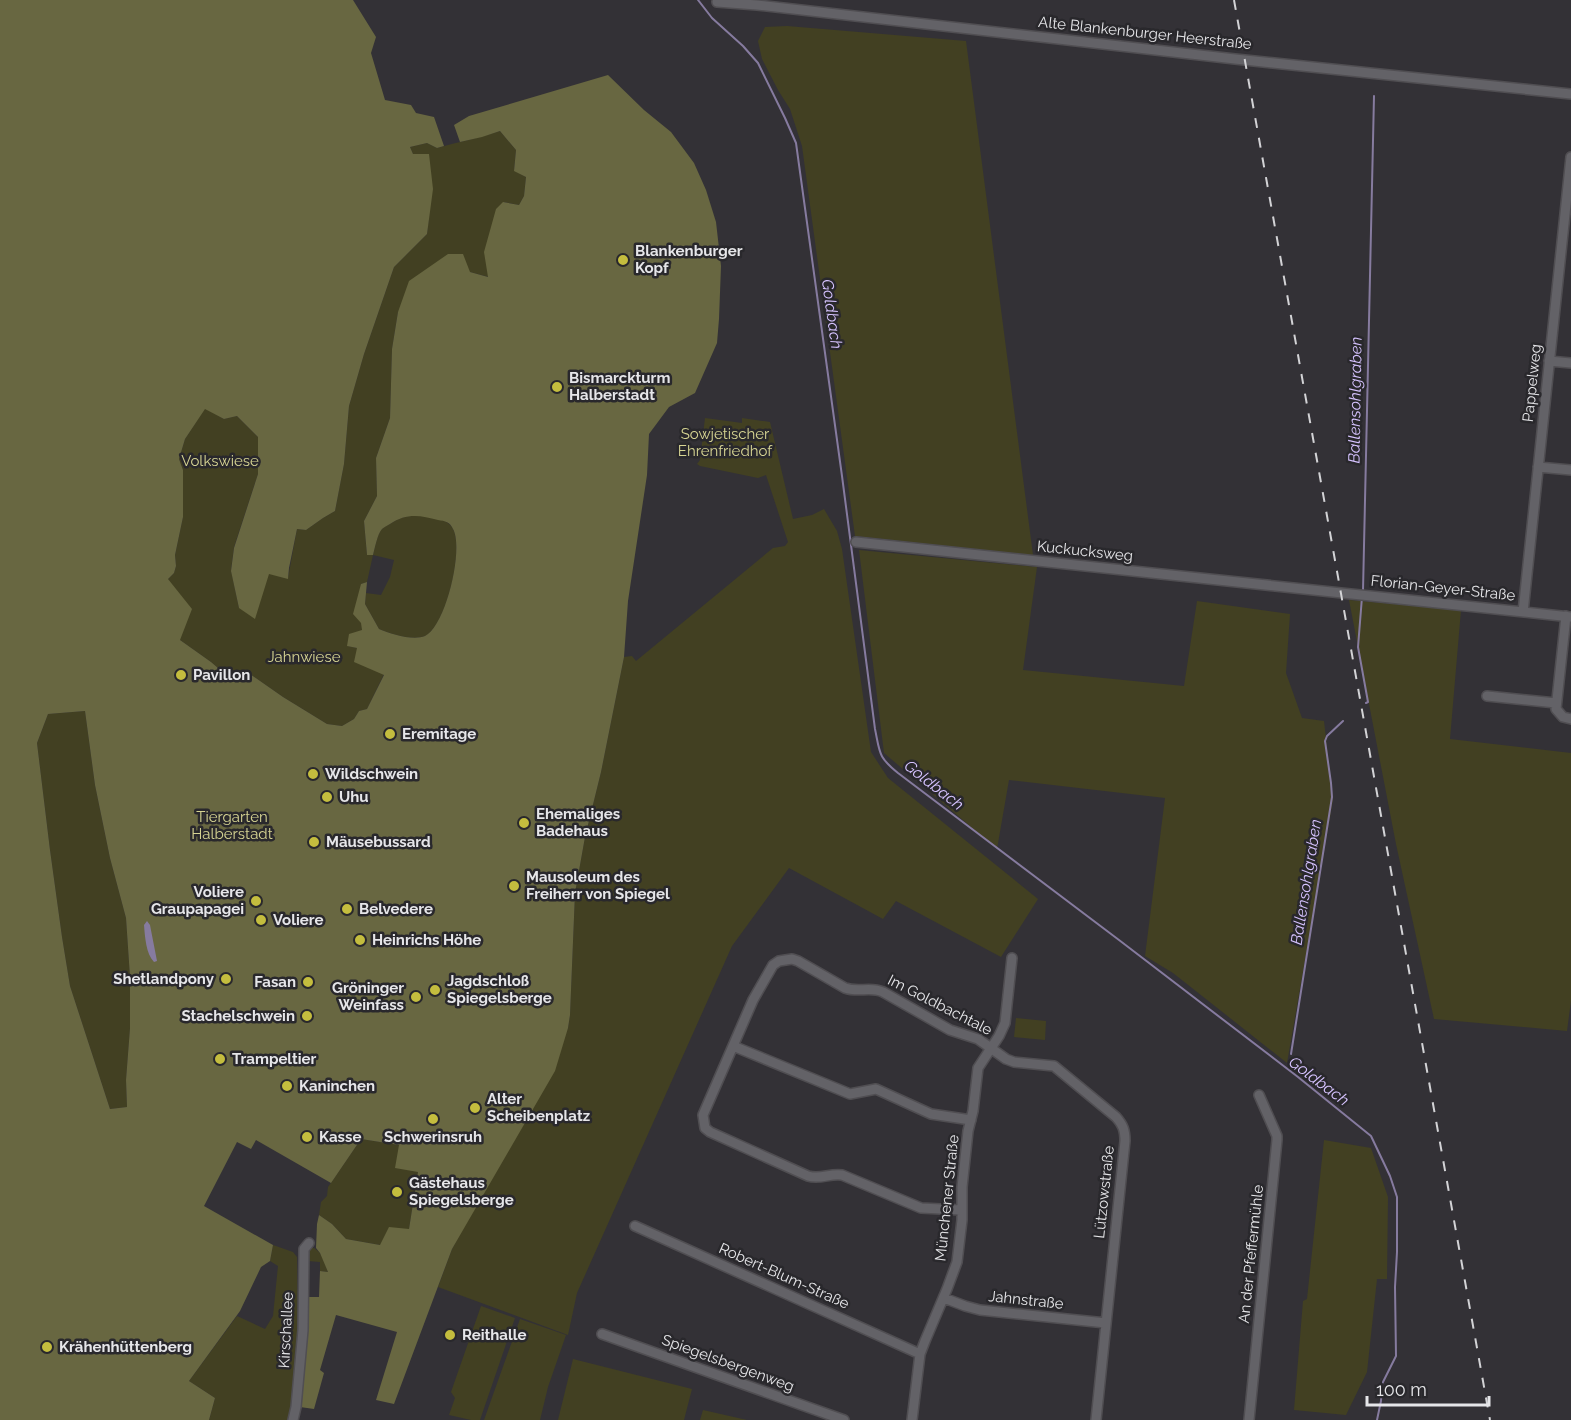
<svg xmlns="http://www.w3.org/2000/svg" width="1571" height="1420" font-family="Raleway,sans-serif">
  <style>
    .green { fill: #424022 }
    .forest { fill: #686741; fill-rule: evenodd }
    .water { fill: #867b9f }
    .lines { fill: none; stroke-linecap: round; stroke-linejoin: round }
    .stream { stroke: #867b9f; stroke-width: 2 }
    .minor-casing { stroke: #504e52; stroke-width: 12 }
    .minor { stroke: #636267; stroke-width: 9 }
    .rail { stroke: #d3d3d6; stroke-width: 2; stroke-dasharray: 10 10; stroke-linecap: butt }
    .poi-dot { fill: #c4bd3e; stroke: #29282c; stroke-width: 2 }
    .labels { text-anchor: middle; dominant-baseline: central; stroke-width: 5; stroke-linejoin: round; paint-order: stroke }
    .street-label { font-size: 15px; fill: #e6e6e9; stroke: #29282c }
    .poi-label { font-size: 15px; font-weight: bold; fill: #e6e6e9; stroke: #29282c; text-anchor: start }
    .park-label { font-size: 15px; fill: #d7d593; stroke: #29282c }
    .water-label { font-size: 16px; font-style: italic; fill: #d6c3ff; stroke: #29282c }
  </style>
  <rect width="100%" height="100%" fill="#333136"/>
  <path class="green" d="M 787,26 L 966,41 L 1033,555 L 855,536 L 802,146 L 790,109 L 778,90 L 762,59 L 758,41 L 765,27 Z
    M 500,131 L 516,150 L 514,170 L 526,177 L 524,196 L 519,205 L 504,202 L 489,277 L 470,272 L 398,312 L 392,349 L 390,418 L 376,458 L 377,496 L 364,521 L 367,555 L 373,555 C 375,548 377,534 382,529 C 384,527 387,525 390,524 C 404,514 418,514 434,518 C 442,520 449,521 453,529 C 464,549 446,626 425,636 C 413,641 391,634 379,629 L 365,604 L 366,593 L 381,595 L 390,577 L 394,560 L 373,555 L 367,582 L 361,584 L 362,630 L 348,646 L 357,648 L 369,668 L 384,674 L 367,709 L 359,711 L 354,719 L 342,726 L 327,724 L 283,697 L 250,674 L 240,679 L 225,674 L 211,662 L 180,640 L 168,579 L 174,573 L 176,566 L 175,555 L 183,517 L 183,470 L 179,459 L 185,439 L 205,408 L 224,419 L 237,416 L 258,437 L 258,474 L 234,547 L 231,570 L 239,608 L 269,573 L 288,578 L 297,529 L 306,530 L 323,518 L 335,511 L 344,464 L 349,406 L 364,354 L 394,267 L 427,234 L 429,216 L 429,154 L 413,154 L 410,147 L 427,143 L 437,148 C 458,142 479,138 500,131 Z
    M 705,418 L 742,423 L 742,418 L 770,422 L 793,519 L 812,515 L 824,509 L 837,531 L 842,549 L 871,752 L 888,778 L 1038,899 L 1001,957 L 896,901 L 883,919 L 789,868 L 732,946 L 577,1293 L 568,1335 L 438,1287 L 452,1249 L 568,1028 L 570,1015 L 575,893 L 585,837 L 601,772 L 624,657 L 632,656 L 636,661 L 773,548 L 785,546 L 788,542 L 766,475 L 758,478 L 700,466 L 697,464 L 700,460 Z
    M 859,550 L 1037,567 L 1023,670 L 1184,686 L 1197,601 L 1290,614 L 1286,673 L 1302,718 L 1324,721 L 1333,800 L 1287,1063 L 1173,973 L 1145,956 L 1165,798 L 1009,780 L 997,849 L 884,753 Z
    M 1349,600 L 1461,610 L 1450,739 L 1571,753 L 1571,1001 L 1567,1031 L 1434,1019 L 1396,844 Z
    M 85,711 L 95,785 L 110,858 L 126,918 L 130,977 L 130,1028 L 126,1080 L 127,1107 L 110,1109 L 70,986 L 62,937 L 50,850 L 37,743 L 48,714 Z
    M 1016,1018 L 1046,1021 L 1045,1040 L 1014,1037 Z
    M 361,1139 L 399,1145 L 418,1172 L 409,1229 L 380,1245 L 346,1239 L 332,1224 L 319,1215 L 321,1202 L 327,1196 L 328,1187 Z
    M 1324,1140 L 1371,1148 L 1388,1197 L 1387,1279 L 1377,1279 L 1367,1372 L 1346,1415 L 1294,1410 L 1303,1301 L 1307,1299 Z
    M 273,1245 L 293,1252 L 297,1257 L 298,1330 L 291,1407 L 288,1420 L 209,1420 L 215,1398 L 189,1381 L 237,1316 L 265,1329 L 273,1316 L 278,1266 L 270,1261 Z
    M 311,1247 C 322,1250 325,1263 328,1272 L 320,1271 L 320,1262 L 308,1261 L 309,1249 Z
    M 481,1306 L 515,1318 L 480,1420 L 471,1420 L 449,1415 L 455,1398 L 451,1392 Z
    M 520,1319 L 566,1335 L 548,1387 L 540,1420 L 484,1420 Z
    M 573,1359 L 692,1389 L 684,1420 L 558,1420 Z
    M 703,1410 L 747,1420 L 700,1420 Z"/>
  <path class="forest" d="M 0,0 L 353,0 L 376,37 L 371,53 L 385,100 L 411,105 L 416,113 L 434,117 L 444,146 L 437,148 L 427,143 L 410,147 L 413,154 L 429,154 L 433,189 L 427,234 L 394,267 L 364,354 L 349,406 L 344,464 L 335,511 L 323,518 L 306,530 L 297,529 L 289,568 L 288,579 L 269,574 L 255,619 L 239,608 L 231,571 L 234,548 L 258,474 L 258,437 L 237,416 L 224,419 L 205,409 L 185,439 L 179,459 L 183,470 L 183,517 L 175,555 L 176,566 L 174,573 L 168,579 L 192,609 L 180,640 L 211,662 L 225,674 L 240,679 L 250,674 L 283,697 L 327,724 L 342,726 L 354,719 L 359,711 L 367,709 L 384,675 L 354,662 L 357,648 L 347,646 L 349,634 L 362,630 L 361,623 L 353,614 L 361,584 L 367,582 L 365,604 L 379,629 C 391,634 413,641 425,636 C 446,626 464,548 453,529 C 450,522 445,521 438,520 C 420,515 406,513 390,524 C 387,526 384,527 382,529 C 377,535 375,548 373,555 L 367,555 L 364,521 L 377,496 L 376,458 L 390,418 L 392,349 L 398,312 L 409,281 L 448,254 L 463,254 L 470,272 L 488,277 L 484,252 L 496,209 L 503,202 L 519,205 L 524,196 L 526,177 L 514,171 L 516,150 L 500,131 L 482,137 L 460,142 L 454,125 L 469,116 L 608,75 L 644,110 L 671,132 L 694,163 L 706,190 L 716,222 L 721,266 L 719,319 L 717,343 L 695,393 L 669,407 L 649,434 L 647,475 L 628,601 L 624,657 L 601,772 L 585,837 L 575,893 L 570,1015 L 568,1028 L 555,1071 L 452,1249 L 394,1404 L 376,1400 L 397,1332 L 336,1315 L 320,1370 L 324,1373 L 314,1409 L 300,1407 L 308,1297 L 319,1297 L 320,1271 L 328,1272 L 320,1253 L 316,1248 L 317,1224 L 319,1215 L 332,1224 L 346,1239 L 380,1245 L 389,1227 L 409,1229 L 418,1172 L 395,1168 L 399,1145 L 361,1139 L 331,1183 L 256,1140 L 251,1149 L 237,1142 L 204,1206 L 273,1245 L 270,1261 L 261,1267 L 240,1311 L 189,1381 L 215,1398 L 209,1420 L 0,1420 ZM 85,711 L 95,785 L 110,858 L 126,918 L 130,977 L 130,1028 L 126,1080 L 127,1107 L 110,1109 L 70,986 L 62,937 L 50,850 L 37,743 L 48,714 Z"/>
  <path class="water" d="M 147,921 L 150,925 L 157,961 L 154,962 C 146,954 145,937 144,925 Z"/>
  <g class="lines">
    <path class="stream" d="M 698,0 L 712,18 L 743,46 L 758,63 L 785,118 L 796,143 L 842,476 L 875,729 C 880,753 878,757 898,773 L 1119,940 L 1298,1077 L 1371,1136 L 1390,1176 L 1397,1197 L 1397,1252 L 1395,1287 L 1396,1356 L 1382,1384 L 1381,1401 L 1377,1420
      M 1363,591 L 1374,96
      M 1362,597 L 1358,647 L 1368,702 L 1366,703
      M 1291,1054 L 1332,797 L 1331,783 L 1325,741 L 1327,736 L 1343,721"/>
    <defs>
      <path id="minor" d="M 717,2 L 757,5 L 1235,59 L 1571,94
        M 1549,361 L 1571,363
        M 1538,467 L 1571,470
        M 856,542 L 1571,617
        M 1523,612 L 1571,157
        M 1566,616 L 1556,709 L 1563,717 L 1571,719
        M 1487,696 L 1556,703
        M 733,1046 L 753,1000 L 773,965 L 779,961 L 792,959 L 798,961 L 845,988 C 859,993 870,986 883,992 L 950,1030 L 978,1039 L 1006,1059 L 1014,1062 L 1054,1066 L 1116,1117 C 1123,1125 1125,1130 1125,1141 L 1096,1420
        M 961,1210 L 921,1208 L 842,1175 C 830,1173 820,1180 808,1176 L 710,1132 L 705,1128 L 703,1115 L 733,1046 L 850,1094 L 876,1089 L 931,1114 L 971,1120
        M 635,1226 L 920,1354
        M 944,1298 L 965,1306 L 980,1310 L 1106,1323
        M 602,1334 L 844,1420
        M 293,1420 L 296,1407 L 303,1330 L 304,1249 L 309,1243
        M 912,1420 L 920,1354 L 925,1341 L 947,1289 L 957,1262 L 962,1220 L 962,1187 L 968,1131 L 973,1111 L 978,1068 L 999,1036 L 1005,1023 L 1012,958
        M 1249,1420 L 1277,1140 L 1277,1136 L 1259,1095"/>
    </defs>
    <use href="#minor" class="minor-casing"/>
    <use href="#minor" class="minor"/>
    <path class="rail" d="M 1234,0 L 1490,1420"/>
  </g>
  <g class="poi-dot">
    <circle cx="623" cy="260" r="6"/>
    <circle cx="557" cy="387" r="6"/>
    <circle cx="181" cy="675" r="6"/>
    <circle cx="390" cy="734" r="6"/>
    <circle cx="313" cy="774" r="6"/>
    <circle cx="327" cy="797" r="6"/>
    <circle cx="524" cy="823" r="6"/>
    <circle cx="314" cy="842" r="6"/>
    <circle cx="514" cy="886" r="6"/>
    <circle cx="256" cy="901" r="6"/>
    <circle cx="347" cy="909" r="6"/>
    <circle cx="261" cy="920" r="6"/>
    <circle cx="360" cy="940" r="6"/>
    <circle cx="226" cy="979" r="6"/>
    <circle cx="308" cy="982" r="6"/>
    <circle cx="435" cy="990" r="6"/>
    <circle cx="416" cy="997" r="6"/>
    <circle cx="307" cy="1016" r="6"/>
    <circle cx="220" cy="1059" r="6"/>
    <circle cx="287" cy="1086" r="6"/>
    <circle cx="475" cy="1108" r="6"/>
    <circle cx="433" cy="1119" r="6"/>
    <circle cx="307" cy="1137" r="6"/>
    <circle cx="397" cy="1192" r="6"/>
    <circle cx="450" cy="1335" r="6"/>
    <circle cx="47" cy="1347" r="6"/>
  </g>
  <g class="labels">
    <g class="street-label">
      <text transform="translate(1145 33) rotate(6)">Alte Blankenburger Heerstraße</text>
      <text transform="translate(1532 383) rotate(-84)">Pappelweg</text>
      <text transform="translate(1085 551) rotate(6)">Kuckucksweg</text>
      <text transform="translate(1443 588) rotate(6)">Florian-Geyer-Straße</text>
      <text transform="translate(940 1005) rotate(27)">Im Goldbachtale</text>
      <text transform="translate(1104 1192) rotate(-84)">Lützowstraße</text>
      <text transform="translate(947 1198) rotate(-84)">Münchener Straße</text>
      <text transform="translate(1251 1254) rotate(-84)">An der Pfeffermühle</text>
      <text transform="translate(784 1276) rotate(24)">Robert-Blum-Straße</text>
      <text transform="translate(1026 1300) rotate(6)">Jahnstraße</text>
      <text transform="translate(286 1330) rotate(-87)">Kirschallee</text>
      <text transform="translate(728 1363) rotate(20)">Spiegelsbergenweg</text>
    </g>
    <g class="poi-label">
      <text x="635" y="251">Blankenburger<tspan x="635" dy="17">Kopf</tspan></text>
      <text x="569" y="378">Bismarckturm<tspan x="569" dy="17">Halberstadt</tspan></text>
      <text x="193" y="675">Pavillon</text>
      <text x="402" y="734">Eremitage</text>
      <text x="325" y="774">Wildschwein</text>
      <text x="339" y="797">Uhu</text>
      <text x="536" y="814">Ehemaliges<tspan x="536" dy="17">Badehaus</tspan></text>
      <text x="326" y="842">Mäusebussard</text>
      <text x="526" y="877">Mausoleum des<tspan x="526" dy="17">Freiherr von Spiegel</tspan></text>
      <text x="244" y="892" text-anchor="end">Voliere<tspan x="244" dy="17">Graupapagei</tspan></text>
      <text x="359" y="909">Belvedere</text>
      <text x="273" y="920">Voliere</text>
      <text x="372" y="940">Heinrichs Höhe</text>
      <text x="214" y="979" text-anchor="end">Shetlandpony</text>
      <text x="447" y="981">Jagdschloß<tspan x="447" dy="17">Spiegelsberge</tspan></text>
      <text x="296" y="982" text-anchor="end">Fasan</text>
      <text x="404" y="988" text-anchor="end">Gröninger<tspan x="404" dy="17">Weinfass</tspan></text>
      <text x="295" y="1016" text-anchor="end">Stachelschwein</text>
      <text x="232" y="1059">Trampeltier</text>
      <text x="299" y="1086">Kaninchen</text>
      <text x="487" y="1099">Alter<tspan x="487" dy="17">Scheibenplatz</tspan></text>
      <text x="319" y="1137">Kasse</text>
      <text x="433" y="1137" text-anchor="middle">Schwerinsruh</text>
      <text x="409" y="1183">Gästehaus<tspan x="409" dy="17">Spiegelsberge</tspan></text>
      <text x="462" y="1335">Reithalle</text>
      <text x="59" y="1347">Krähenhüttenberg</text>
    </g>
    <g class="park-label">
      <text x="725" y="434">Sowjetischer<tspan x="725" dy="17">Ehrenfriedhof</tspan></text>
      <text x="220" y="461">Volkswiese</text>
      <text x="304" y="657">Jahnwiese</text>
      <text x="232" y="817">Tiergarten<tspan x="232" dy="17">Halberstadt</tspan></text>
    </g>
    <g class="water-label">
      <text transform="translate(832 314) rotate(82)">Goldbach</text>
      <text transform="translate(1355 400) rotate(-89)">Ballensohlgraben</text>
      <text transform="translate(934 785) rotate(38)">Goldbach</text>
      <text transform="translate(1306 882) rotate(-81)">Ballensohlgraben</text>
      <text transform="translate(1319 1081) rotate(37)">Goldbach</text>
    </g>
  </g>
  <path d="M1367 1396v9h122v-9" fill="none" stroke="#e6e6e9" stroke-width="3"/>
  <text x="1376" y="1396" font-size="18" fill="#e6e6e9" stroke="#29282c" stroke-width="4.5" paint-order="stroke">100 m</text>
</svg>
